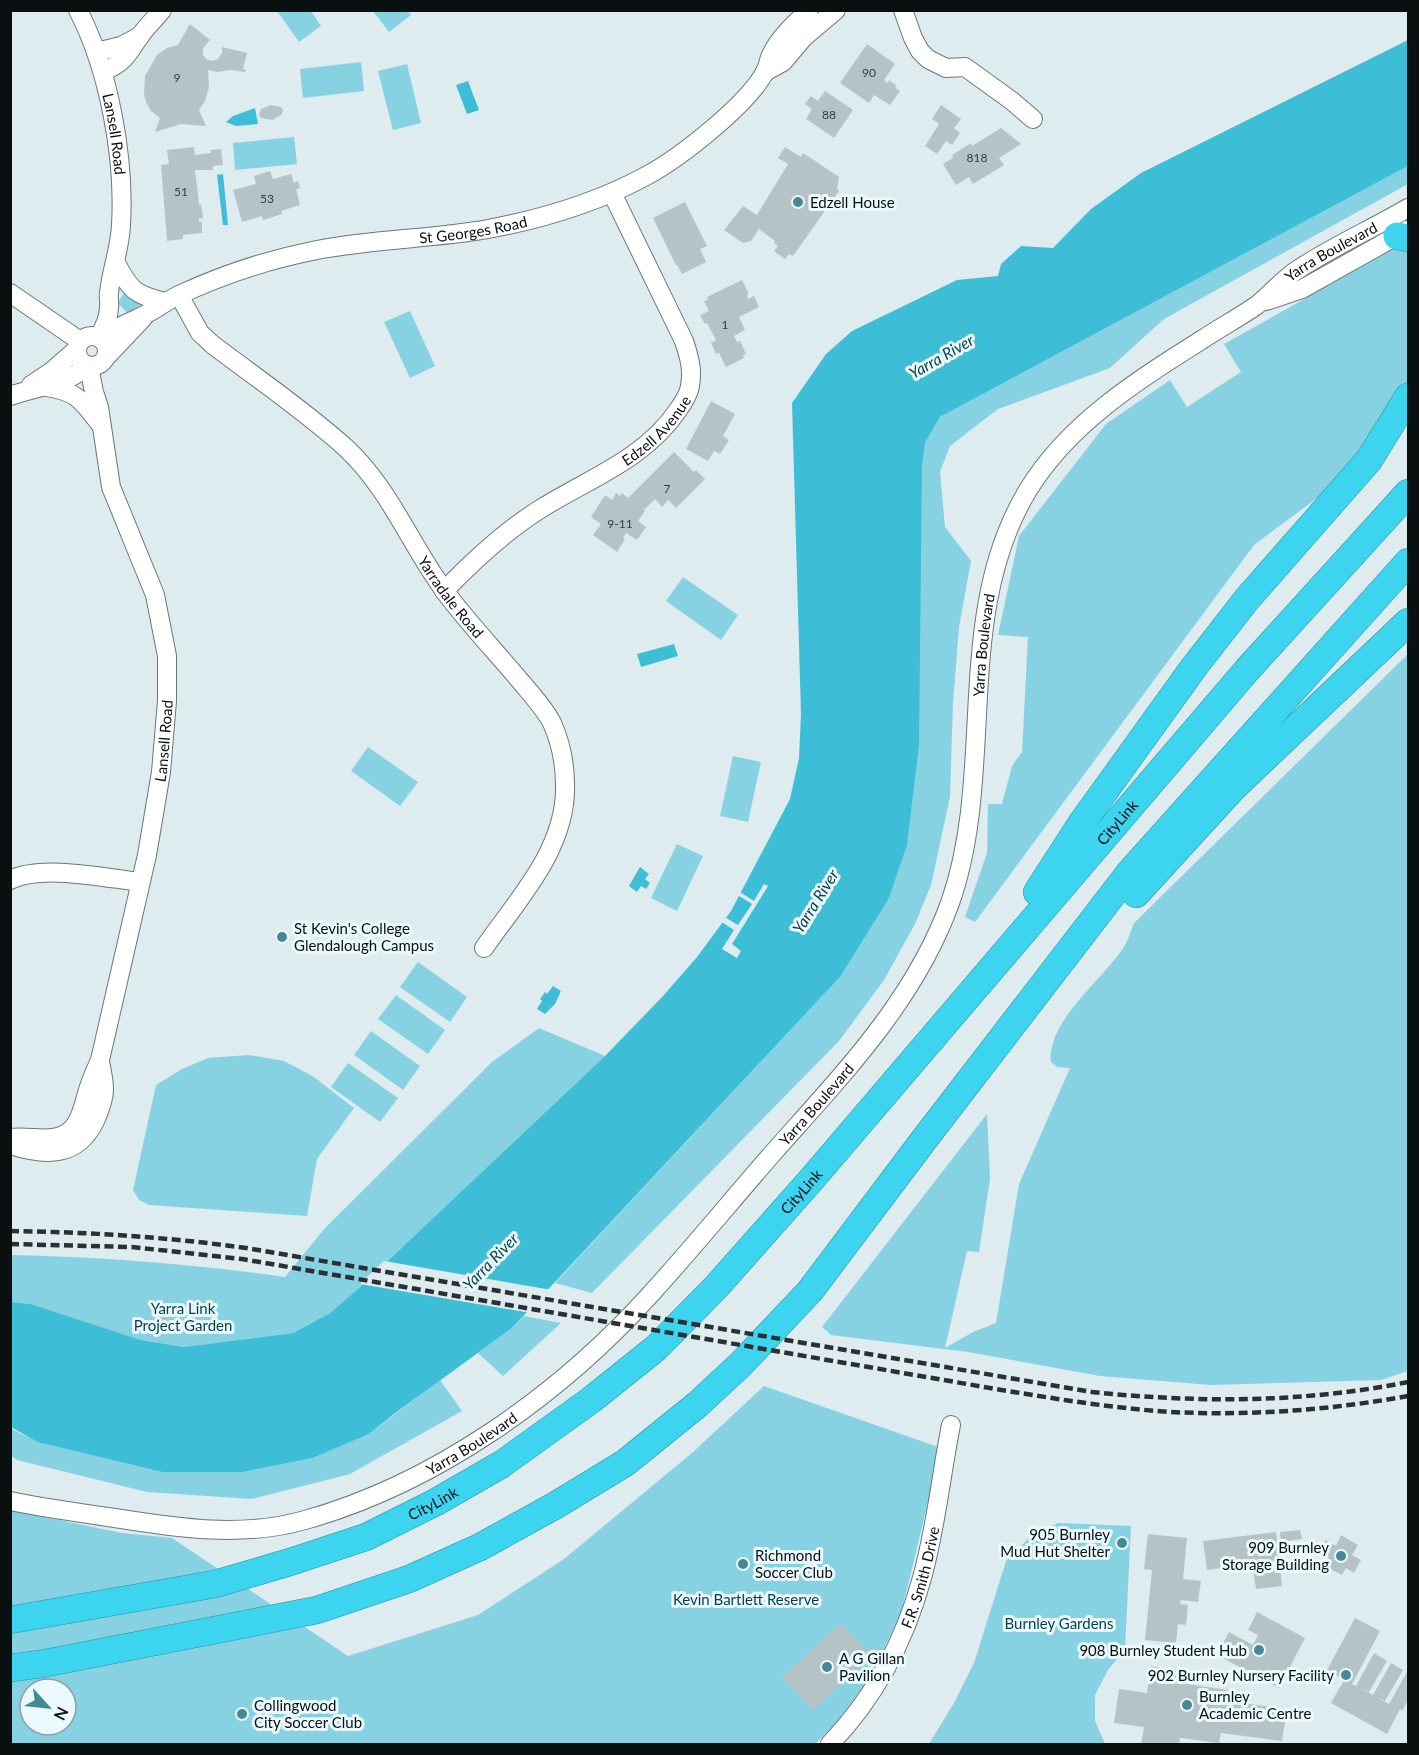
<svg xmlns="http://www.w3.org/2000/svg" width="1419" height="1755" font-family="Lato,sans-serif">
  <style>
    .green { fill: #86d2e3; fill-rule: evenodd }
    .water { fill: #3ebed6 }
    .pier { fill: #deecef }
    .building { fill: #b5c3c7 }
    .lines { fill: none; stroke-linecap: round; stroke-linejoin: round }
    .minor-casing { stroke: #6a777a; stroke-width: 20 }
    .highway-casing { stroke: #2a8fa1; stroke-width: 28 }
    .minor { stroke: #fff; stroke-width: 18 }
    .highway { stroke: #3cd4ef; stroke-width: 27 }
    .rail { stroke: #2a3032; stroke-width: 4.5; stroke-dasharray: 9 4.5; stroke-linecap: butt }
    .poi-dot { fill: #458997; stroke: #ebf9fd; stroke-width: 2 }
    .labels { text-anchor: middle; dominant-baseline: central; stroke-width: 6; stroke-linejoin: round; paint-order: stroke }
    .number-label { font-size: 12px; fill: #353c3e }
    .street-label { font-size: 15px; fill: #0a0f10; stroke: #ebf9fd }
    .poi-label { font-size: 15px; fill: #0a0f10; stroke: #ebf9fd; text-anchor: start }
    .park-label { font-size: 15px; fill: #043f49; stroke: #ebf9fd }
    .water-label { font-size: 16px; font-style: italic; fill: #0a434d; stroke: #ebf9fd }
  </style>
  <rect width="100%" height="100%" fill="#deecef"/>
  <path class="green" d="M 277,11 L 311,11 L 321,26 L 299,42 Z
    M 373,11 L 408,11 L 411,15 L 389,32 Z
    M 361,62 L 364,91 L 303,98 L 300,69 Z
    M 407,64 L 421,123 L 393,130 L 378,71 Z
    M 294,137 L 297,164 L 235,170 L 233,143 Z
    M 1408,166 L 1408,184 L 1164,319 L 1110,368 L 998,409 L 950,446 L 940,472 L 945,527 L 971,561 L 959,627 L 953,703 L 950,797 L 931,885 L 915,924 L 884,980 L 839,1041 L 592,1293 L 555,1283 L 840,977 L 925,443 L 940,417 Z
    M 1408,241 L 1408,395 L 1332,487 L 1254,545 L 975,922 L 965,917 L 987,853 L 988,804 L 1002,804 L 1012,766 L 1022,752 L 1028,637 L 998,635 L 1019,536 L 1106,424 L 1170,380 L 1187,407 L 1241,372 L 1224,344 Z
    M 126,289 L 143,303 L 127,313 L 118,303 Z
    M 410,311 L 435,366 L 410,378 L 384,322 Z
    M 683,577 L 738,615 L 721,640 L 666,601 Z
    M 1408,654 L 1408,1371 L 1381,1380 L 1211,1385 L 1100,1376 L 968,1352 L 831,1335 L 822,1327 L 987,1114 L 990,1179 L 979,1252 L 967,1251 L 945,1348 L 973,1332 L 996,1323 L 1019,1184 L 1070,1068 L 1057,1067 L 1051,1062 C 1046,1021 1106,977 1125,945 C 1129,938 1131,930 1134,923 Z
    M 368,747 L 418,782 L 400,806 L 351,771 Z
    M 733,756 L 761,762 L 748,822 L 720,816 Z
    M 677,844 L 703,856 L 677,911 L 651,898 Z
    M 418,962 L 467,997 L 450,1022 L 400,987 Z
    M 396,995 L 445,1030 L 428,1054 L 378,1019 Z
    M 539,1028 L 605,1056 L 359,1288 L 330,1313 L 293,1333 L 184,1347 L 141,1340 L 31,1304 L 11,1302 L 11,1255 C 103,1257 194,1264 285,1277 L 325,1228 L 492,1062 Z
    M 371,1031 L 420,1066 L 403,1090 L 354,1055 Z
    M 249,1055 L 284,1061 L 314,1077 L 354,1108 L 317,1159 L 307,1216 L 149,1205 L 139,1200 L 133,1190 L 156,1085 L 182,1069 L 208,1058 Z
    M 348,1063 L 398,1098 L 380,1122 L 331,1087 Z
    M 524,1316 L 561,1323 L 503,1376 L 478,1353 L 512,1328 Z
    M 440,1380 L 462,1411 L 350,1474 L 252,1499 L 147,1492 L 17,1460 L 11,1456 L 10,1428 L 37,1442 L 162,1472 L 243,1472 L 313,1458 L 369,1434 Z
    M 764,1386 L 941,1448 L 902,1610 L 872,1675 L 836,1723 L 815,1744 L 11,1744 L 10,1510 L 122,1533 L 172,1538 L 348,1656 L 478,1615 L 564,1559 L 692,1453 ZM 30,1689 L 66,1689 L 66,1725 L 30,1725 Z
    M 1058,1523 L 1131,1526 L 1125,1649 L 1108,1670 L 1095,1695 L 1095,1721 L 1105,1744 L 929,1744 L 954,1703 L 974,1663 L 1006,1561 L 1031,1536 Z"/>
  <path class="water" d="M 1408,40 L 1408,166 L 940,417 L 925,443 L 922,466 L 919,745 L 907,845 L 889,898 L 840,977 L 512,1328 L 394,1414 L 369,1434 L 313,1458 L 243,1472 L 162,1472 L 37,1442 L 11,1427 L 11,1302 L 31,1304 L 141,1340 L 184,1347 L 293,1333 L 330,1313 L 359,1288 L 605,1056 L 663,996 L 697,957 L 731,911 L 790,799 L 799,758 L 801,714 L 792,403 L 826,354 L 852,331 L 957,280 L 998,276 L 1001,264 L 1021,246 L 1053,248 L 1091,209 L 1141,173 Z
    M 468,81 L 479,110 L 467,114 L 456,85 Z
    M 255,108 L 258,124 L 236,126 L 226,122 L 233,116 Z
    M 223,174 L 228,225 L 223,225 L 217,175 Z
    M 674,644 L 678,656 L 641,667 L 637,654 Z
    M 640,867 L 649,874 L 645,879 L 650,883 L 646,889 L 641,886 L 637,892 L 629,886 Z
    M 553,986 L 561,991 L 555,1004 L 545,1014 L 537,1009 L 542,1001 L 540,999 L 545,992 L 547,994 Z"/>
  <path class="pier" d="M 764,884 L 768,886 L 732,944 L 741,951 L 737,958 L 722,949 L 734,930 L 720,921 L 723,916 L 738,925 L 752,904 L 736,894 L 738,891 L 754,901 Z
    M 384,1261 L 552,1290 L 531,1313 L 360,1284 Z"/>
  <path class="building" d="M 190,24 L 210,40 L 203,48 L 203,55 L 206,59 L 212,61 L 218,59 L 222,53 L 222,47 L 247,53 L 243,69 L 246,70 L 245,72 L 231,70 L 217,72 L 208,70 L 209,87 L 205,101 L 199,110 L 206,126 L 181,124 L 155,132 L 160,118 L 151,111 L 147,104 L 144,95 L 145,76 L 157,55 L 167,48 L 178,45 Z
    M 867,44 L 895,64 L 884,80 L 888,83 L 889,80 L 897,86 L 895,88 L 900,91 L 890,105 L 874,95 L 869,103 L 840,83 Z
    M 825,91 L 853,110 L 834,138 L 806,119 L 812,109 L 805,104 L 811,96 L 818,101 Z
    M 271,105 L 281,107 L 283,110 L 282,114 L 273,120 L 261,118 L 259,115 L 261,109 Z
    M 941,105 L 961,119 L 954,128 L 960,133 L 952,145 L 946,141 L 937,154 L 925,146 L 939,124 L 932,119 Z
    M 1001,128 L 1021,144 L 999,158 L 1004,165 L 973,184 L 969,177 L 956,185 L 943,164 L 953,158 L 952,155 L 971,143 L 972,146 Z
    M 194,147 L 195,155 L 211,153 L 210,150 L 221,149 L 223,165 L 213,166 L 213,170 L 195,170 L 199,205 L 201,204 L 203,218 L 199,219 L 199,222 L 202,222 L 202,233 L 183,235 L 183,239 L 167,241 L 161,165 L 169,164 L 167,150 Z
    M 785,147 L 801,157 L 803,153 L 839,177 L 837,188 L 839,191 L 793,256 L 789,254 L 785,259 L 774,251 L 778,246 L 774,243 L 775,241 L 759,229 L 751,241 L 743,243 L 724,230 L 743,206 L 757,215 L 788,164 L 778,158 Z
    M 270,171 L 273,179 L 291,174 L 294,183 L 298,181 L 300,188 L 296,189 L 300,205 L 281,211 L 282,214 L 263,220 L 262,216 L 242,222 L 233,190 L 256,184 L 254,176 Z
    M 685,202 L 707,246 L 700,249 L 706,262 L 682,274 L 677,265 L 676,265 L 653,218 Z
    M 742,280 L 749,294 L 747,295 L 748,299 L 754,296 L 759,307 L 739,317 L 745,330 L 734,336 L 737,342 L 740,341 L 746,354 L 743,355 L 744,358 L 726,367 L 719,353 L 716,354 L 711,343 L 716,340 L 707,323 L 705,324 L 700,315 L 709,311 L 704,301 L 708,300 L 707,297 Z
    M 711,401 L 735,414 L 723,436 L 729,440 L 720,454 L 714,451 L 708,461 L 686,449 Z
    M 674,452 L 694,472 L 696,470 L 705,479 L 676,508 L 668,500 L 662,507 L 655,499 L 645,509 L 643,508 L 645,511 L 638,521 L 646,527 L 637,540 L 626,533 L 623,538 L 625,539 L 617,552 L 593,535 L 601,524 L 591,517 L 605,495 L 612,500 L 616,493 L 620,496 L 622,493 L 628,498 Z
    M 1300,1530 L 1302,1539 L 1281,1542 L 1280,1532 Z
    M 1276,1532 L 1282,1586 L 1256,1589 L 1252,1564 L 1207,1570 L 1203,1541 Z
    M 1148,1534 L 1187,1538 L 1183,1579 L 1201,1581 L 1198,1602 L 1181,1600 L 1180,1604 L 1188,1605 L 1186,1625 L 1178,1624 L 1176,1643 L 1145,1640 L 1152,1570 L 1144,1569 Z
    M 1341,1535 L 1358,1545 L 1352,1555 L 1361,1560 L 1354,1573 L 1346,1568 L 1342,1575 L 1324,1566 L 1329,1557 L 1319,1552 L 1326,1540 L 1336,1546 Z
    M1116.5 1543a5.5 5.5 0 1 1 11 0a5.5 5.5 0 1 1-11 0Z
    M 1257,1612 L 1305,1638 L 1279,1688 L 1217,1655 L 1229,1632 L 1253,1645 L 1258,1635 L 1248,1630 Z
    M 1355,1618 L 1380,1631 L 1352,1684 L 1356,1686 L 1374,1653 L 1387,1661 L 1369,1692 L 1361,1688 L 1373,1695 L 1391,1663 L 1403,1670 L 1385,1701 L 1376,1697 L 1389,1704 L 1407,1672 L 1408,1673 L 1408,1700 L 1402,1711 L 1400,1709 L 1387,1734 L 1331,1703 L 1344,1680 L 1327,1670 Z
    M 841,1623 L 872,1656 L 813,1710 L 782,1677 Z
    M 1151,1666 L 1189,1672 L 1187,1684 L 1228,1690 L 1227,1701 L 1287,1709 L 1282,1741 L 1221,1733 L 1219,1743 L 1180,1738 L 1179,1744 L 1141,1744 L 1144,1727 L 1114,1723 L 1119,1689 L 1147,1693 Z"/>
  <g class="lines">
    <defs>
      <g id="minor">
        <path id="s1" d="M 78,10 C 109,70 125,158 121,225 C 120,249 111,271 109,293 C 108,298 110,303 109,307 C 109,318 104,328 99,337"/>
        <path d="M 903,10 L 913,38 L 920,51 L 928,59 L 946,68 L 965,67 L 1012,101 L 1033,119"/>
        <path d="M 96,52 L 121,46 L 140,36"/>
        <path d="M 103,72 C 126,61 126,56 140,36 C 146,27 155,19 162,10"/>
        <path d="M 765,72 L 783,62 L 804,37 L 836,10"/>
        <path d="M 116,263 C 130,290 135,295 165,302"/>
        <path d="M 10,293 L 80,341"/>
        <path id="s2" d="M 179,295 L 200,333 L 213,345 C 258,379 305,411 346,448 C 390,489 411,546 446,593 C 470,625 497,653 522,683 C 532,695 545,709 552,723 C 561,743 565,764 565,785 C 567,848 518,899 484,948"/>
        <path d="M 1266,301 L 1302,289 L 1407,230"/>
        <circle cx="92" cy="351" r="15"/>
        <path id="s3" d="M 100,338 C 115,327 132,322 148,313 C 159,307 168,300 179,295 C 222,275 271,259 317,250 C 373,239 432,239 488,229 C 542,219 598,202 646,176 C 680,158 747,105 765,72 C 768,67 768,61 771,55 C 779,38 795,23 809,10"/>
        <path d="M 107,356 L 143,318"/>
        <path d="M 31,385 L 52,371 L 77,349"/>
        <path d="M 47,387 C 78,392 82,401 100,424"/>
        <path d="M 10,396 C 37,386 65,386 87,366"/>
        <path id="s4" d="M 444,591 C 473,561 506,530 542,508 C 590,478 645,459 678,410 C 683,403 689,394 690,386 C 693,369 689,356 684,341 L 612,193"/>
        <path d="M 10,880 C 42,864 105,878 140,882"/>
        <path id="s5" d="M 10,1138 C 25,1136 40,1140 53,1138 C 81,1134 82,1107 89,1087 C 92,1078 96,1069 100,1060 L 147,855 L 161,772 L 167,701 L 167,656 L 155,595 L 111,487 L 99,407 L 94,392 L 89,367"/>
        <path d="M 10,1145 C 45,1156 77,1158 95,1121 C 99,1112 104,1100 104,1090 C 104,1081 102,1071 100,1062"/>
        <path id="s6" d="M 10,1501 C 45,1508 80,1513 115,1518 C 177,1528 243,1538 305,1520 C 434,1484 558,1396 648,1297 C 691,1250 731,1201 773,1153 C 841,1076 914,1002 950,903 C 997,770 952,615 1028,490 C 1069,423 1138,380 1203,339 C 1221,327 1240,317 1257,305 C 1271,294 1282,280 1297,270 C 1332,247 1372,229 1408,208"/>
        <path id="s7" d="M 830,1744 C 874,1698 905,1640 922,1578 C 936,1528 941,1475 951,1425"/>
      </g>
      <g id="highway">
        <path d="M 1397,236 L 1408,238"/>
        <path d="M 1037,892 L 1081,824 L 1194,667 L 1247,599 L 1369,460 L 1408,397"/>
        <path d="M 1136,894 L 1233,788 L 1408,622"/>
        <path id="s8" d="M 10,1620 L 215,1584 L 290,1562 L 366,1537 L 436,1502 L 502,1464 L 591,1400 L 656,1348 L 717,1286 L 811,1180 L 1247,670 L 1408,493"/>
        <path d="M 10,1668 L 41,1664 L 317,1610 L 409,1579 L 480,1547 L 556,1505 L 625,1463 L 698,1404 L 741,1364 L 810,1291 L 923,1141 L 1130,872 L 1408,562"/>
      </g>
    </defs>
    <use href="#minor" class="minor-casing"/>
    <use href="#highway" class="highway-casing"/>
    <use href="#minor" class="minor"/>
    <use href="#highway" class="highway"/>
    <path class="rail" d="M 10,1231 C 89,1232 167,1237 246,1248 L 1092,1392 C 1199,1403 1303,1403 1408,1382
      M 10,1244 L 132,1247 L 242,1259 L 990,1388 C 1050,1398 1110,1408 1171,1412 C 1251,1416 1330,1410 1408,1396"/>
  </g>
  <g class="poi-dot">
    <circle cx="798" cy="202" r="6"/>
    <circle cx="282" cy="937" r="6"/>
    <circle cx="1122" cy="1543" r="6"/>
    <circle cx="1341" cy="1556" r="6"/>
    <circle cx="743" cy="1564" r="6"/>
    <circle cx="1259" cy="1650" r="6"/>
    <circle cx="827" cy="1667" r="6"/>
    <circle cx="1346" cy="1675" r="6"/>
    <circle cx="1187" cy="1705" r="6"/>
    <circle cx="242" cy="1714" r="6"/>
  </g>
  <g class="labels">
    <g class="number-label">
      <text x="869" y="72">90</text>
      <text x="177" y="77">9</text>
      <text x="829" y="114">88</text>
      <text x="977" y="157">818</text>
      <text x="181" y="191">51</text>
      <text x="267" y="198">53</text>
      <text x="725" y="324">1</text>
      <text x="667" y="488">7</text>
      <text x="620" y="523">9-11</text>
    </g>
    <g class="street-label">
      <text stroke="none"><textPath href="#s1" startOffset="130">Lansell Road</textPath></text>
      <text stroke="none"><textPath href="#s3" startOffset="393">St Georges Road</textPath></text>
      <text stroke="none"><textPath href="#s6" startOffset="2024">Yarra Boulevard</textPath></text>
      <text stroke="none"><textPath href="#s4" startOffset="268">Edzell Avenue</textPath></text>
      <text stroke="none"><textPath href="#s2" startOffset="412">Yarradale Road</textPath></text>
      <text stroke="none"><textPath href="#s6" startOffset="1472">Yarra Boulevard</textPath></text>
      <text stroke="none"><textPath href="#s5" startOffset="465">Lansell Road</textPath></text>
      <text stroke="none"><textPath href="#s8" startOffset="1413">CityLink</textPath></text>
      <text stroke="none"><textPath href="#s6" startOffset="968">Yarra Boulevard</textPath></text>
      <text stroke="none"><textPath href="#s8" startOffset="927">CityLink</textPath></text>
      <text stroke="none"><textPath href="#s6" startOffset="482">Yarra Boulevard</textPath></text>
      <text stroke="none"><textPath href="#s8" startOffset="441">CityLink</textPath></text>
      <text stroke="none"><textPath href="#s7" startOffset="192">F.R. Smith Drive</textPath></text>
    </g>
    <g class="poi-label">
      <text x="810" y="202">Edzell House</text>
      <text x="294" y="928">St Kevin's College<tspan x="294" dy="17">Glendalough Campus</tspan></text>
      <text x="1110" y="1534" text-anchor="end">905 Burnley<tspan x="1110" dy="17">Mud Hut Shelter</tspan></text>
      <text x="1329" y="1547" text-anchor="end">909 Burnley<tspan x="1329" dy="17">Storage Building</tspan></text>
      <text x="755" y="1555">Richmond<tspan x="755" dy="17">Soccer Club</tspan></text>
      <text x="1247" y="1650" text-anchor="end">908 Burnley Student Hub</text>
      <text x="839" y="1658">A G Gillan<tspan x="839" dy="17">Pavilion</tspan></text>
      <text x="1334" y="1675" text-anchor="end">902 Burnley Nursery Facility</text>
      <text x="1199" y="1696">Burnley<tspan x="1199" dy="17">Academic Centre</tspan></text>
      <text x="254" y="1705">Collingwood<tspan x="254" dy="17">City Soccer Club</tspan></text>
    </g>
    <g class="park-label">
      <text x="183" y="1308">Yarra Link<tspan x="183" dy="17">Project Garden</tspan></text>
      <text x="746" y="1599">Kevin Bartlett Reserve</text>
      <text x="1059" y="1623">Burnley Gardens</text>
    </g>
    <g class="water-label">
      <text transform="translate(941 356) rotate(-30)">Yarra River</text>
      <text transform="translate(815 901) rotate(-58)">Yarra River</text>
      <text transform="translate(490 1261) rotate(-46)">Yarra River</text>
    </g>
  </g>
  <rect width="1419" height="1755" fill="none" stroke="#0a0f10" stroke-width="24"/>
  <g transform="translate(48 1707) rotate(117)"><circle r="28" fill="#ebf9fd" stroke="#919b9e" stroke-width="1.5"/>
  <path d="M0-4.5L10 22L0 15L-10 22Z" fill="#458997"/>
  <text y="-9" font-size="16" font-weight="bold" text-anchor="middle" fill="#0a0f10">N</text>
  </g>
</svg>
